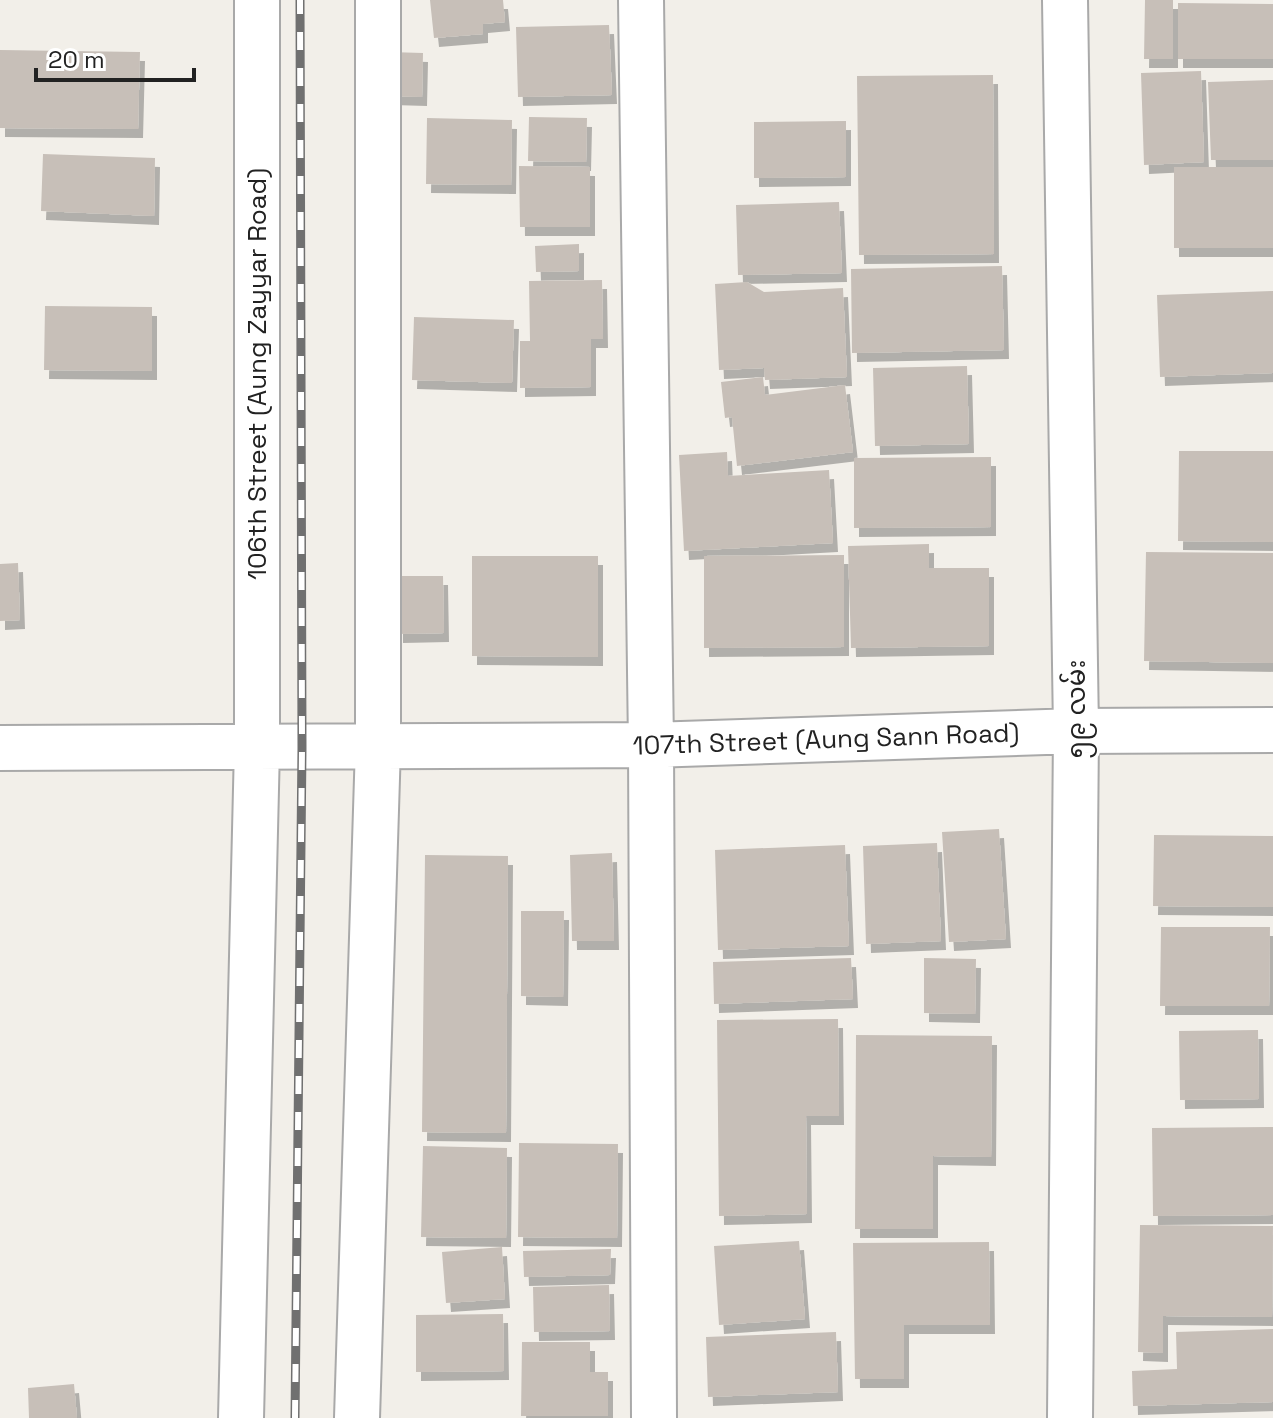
<svg xmlns="http://www.w3.org/2000/svg" width="1273" height="1418" font-family="'Space Grotesk','Noto Sans Myanmar',sans-serif">
  <style>
    .building { fill: #c7bfb8; filter: url(#shadow) }
    .lines { fill: none; stroke-linecap: round; stroke-linejoin: round }
    .minor-casing { stroke: #a9a9a9; stroke-width: 48 }
    .minor { stroke: #fff; stroke-width: 44 }
    .rail-casing { stroke: #707070; stroke-width: 9 }
    .rail { stroke: #fff; stroke-width: 6; stroke-dasharray: 18; stroke-linecap: butt }
    .labels { text-anchor: middle; dominant-baseline: central; stroke-width: 6; stroke-linejoin: round; paint-order: stroke }
    .street-label { font-size: 26px; fill: #222; stroke: #fff }
  </style>
  <defs>
    <filter id="shadow"><feDropShadow dx="5" dy="9" stdDeviation="0" flood-color="#0004"/></filter>
  </defs>
  <rect width="100%" height="100%" fill="#f2efe9"/>
  <path class="building" d="M 430,0 L 503,0 L 505,22 L 483,24 L 483,34 L 434,38 Z
    M 1145,0 L 1173,0 L 1173,59 L 1144,59 Z
    M 1178,3 L 1273,4 L 1273,59 L 1178,59 Z
    M 609,25 L 612,95 L 518,97 L 516,27 Z
    M 0,50 L 140,52 L 138,129 L 0,128 Z
    M 389,52 L 423,53 L 422,97 L 388,96 Z
    M 1201,71 L 1204,162 L 1144,165 L 1141,73 Z
    M 993,75 L 994,254 L 859,255 L 857,76 Z
    M 1273,80 L 1273,160 L 1211,160 L 1208,82 Z
    M 529,117 L 587,118 L 586,162 L 528,161 Z
    M 427,118 L 512,120 L 511,185 L 426,184 Z
    M 846,121 L 846,177 L 754,178 L 754,122 Z
    M 43,154 L 155,158 L 154,216 L 41,211 Z
    M 519,166 L 590,167 L 590,227 L 520,227 Z
    M 1174,167 L 1273,167 L 1273,248 L 1174,248 Z
    M 839,202 L 842,273 L 738,275 L 736,205 Z
    M 579,244 L 579,271 L 536,272 L 535,246 Z
    M 1002,266 L 1004,350 L 852,353 L 851,269 Z
    M 602,280 L 603,339 L 591,339 L 591,387 L 520,388 L 520,341 L 530,341 L 529,281 Z
    M 747,282 L 764,292 L 843,288 L 847,377 L 765,380 L 764,368 L 719,370 L 715,284 Z
    M 1273,291 L 1273,373 L 1160,377 L 1157,295 Z
    M 45,306 L 152,307 L 152,371 L 44,370 Z
    M 414,317 L 514,320 L 512,383 L 412,380 Z
    M 967,366 L 969,444 L 875,446 L 873,368 Z
    M 763,377 L 765,395 L 845,385 L 853,452 L 737,466 L 732,417 L 725,418 L 721,382 Z
    M 1179,451 L 1273,451 L 1273,542 L 1178,541 Z
    M 727,452 L 728,476 L 829,470 L 833,543 L 684,551 L 679,455 Z
    M 991,457 L 991,527 L 854,528 L 854,458 Z
    M 929,544 L 929,568 L 989,568 L 989,646 L 851,648 L 848,546 Z
    M 1146,552 L 1273,553 L 1273,663 L 1144,661 Z
    M 844,555 L 844,647 L 704,648 L 704,556 Z
    M 472,556 L 598,556 L 598,657 L 472,656 Z
    M 18,563 L 20,620 L 0,621 L 0,564 Z
    M 398,576 L 443,576 L 444,633 L 398,634 Z
    M 999,829 L 1006,939 L 949,942 L 942,832 Z
    M 1154,835 L 1273,836 L 1273,907 L 1153,906 Z
    M 937,843 L 941,941 L 866,944 L 863,846 Z
    M 845,845 L 849,946 L 718,950 L 715,850 Z
    M 612,853 L 614,941 L 572,941 L 570,855 Z
    M 425,855 L 508,856 L 506,1133 L 422,1132 Z
    M 521,911 L 564,911 L 563,997 L 521,996 Z
    M 1161,927 L 1270,927 L 1269,1006 L 1160,1006 Z
    M 851,958 L 853,999 L 714,1004 L 713,962 Z
    M 924,958 L 976,959 L 975,1014 L 924,1013 Z
    M 838,1019 L 839,1116 L 806,1116 L 807,1214 L 719,1216 L 717,1020 Z
    M 1258,1030 L 1259,1099 L 1180,1100 L 1179,1031 Z
    M 856,1035 L 992,1036 L 991,1157 L 933,1156 L 933,1229 L 855,1229 Z
    M 1273,1127 L 1273,1215 L 1153,1216 L 1152,1128 Z
    M 519,1143 L 618,1144 L 617,1238 L 518,1237 Z
    M 423,1146 L 507,1148 L 506,1238 L 421,1237 Z
    M 1140,1225 L 1273,1226 L 1272,1317 L 1163,1316 L 1163,1353 L 1138,1352 Z
    M 799,1241 L 805,1319 L 719,1325 L 714,1246 Z
    M 989,1242 L 990,1325 L 904,1325 L 904,1379 L 855,1379 L 853,1243 Z
    M 502,1247 L 505,1299 L 446,1303 L 442,1252 Z
    M 611,1249 L 610,1275 L 524,1277 L 523,1251 Z
    M 609,1285 L 610,1331 L 534,1332 L 533,1287 Z
    M 503,1314 L 504,1371 L 416,1372 L 416,1315 Z
    M 1273,1329 L 1273,1402 L 1133,1406 L 1132,1371 L 1177,1369 L 1176,1332 Z
    M 836,1332 L 838,1392 L 708,1397 L 706,1337 Z
    M 522,1342 L 590,1342 L 590,1372 L 608,1372 L 608,1416 L 521,1416 Z
    M 74,1384 L 77,1418 L 29,1418 L 28,1388 Z"/>
  <g class="lines">
    <defs>
      <path id="minor" d="M 641,0 L 651,745 L 654,1418
        M 1065,0 L 1076,731 L 1070,1418
        M 0,748 L 651,745 L 1076,731 L 1273,730
        M 241,1418 L 257,747 L 257,0
        M 357,1418 L 378,746 L 378,0"/>
    </defs>
    <use href="#minor" class="minor-casing"/>
    <use href="#minor" class="minor"/>
    <defs>
      <path id="rail" d="M 295,1418 L 302,748 L 300,0"/>
    </defs>
    <use href="#rail" class="rail-casing"/>
    <use href="#rail" class="rail"/>
  </g>
  <g class="labels">
    <g class="street-label">
      <text transform="translate(257 374) rotate(-90)">106th Street (Aung Zayyar Road)</text>
      <text transform="translate(1076 709) rotate(-90)">၅၉ လမ်း</text>
      <text transform="translate(826 739) rotate(-2)">107th Street (Aung Sann Road)</text>
    </g>
  </g>
  <path d="M36 68v12h158v-12" fill="none" stroke="#222222" stroke-width="4"/>
  <text x="48" y="68" font-size="24" fill="#222222" stroke="#ffffff" stroke-width="6" paint-order="stroke">20 m</text>
</svg>
